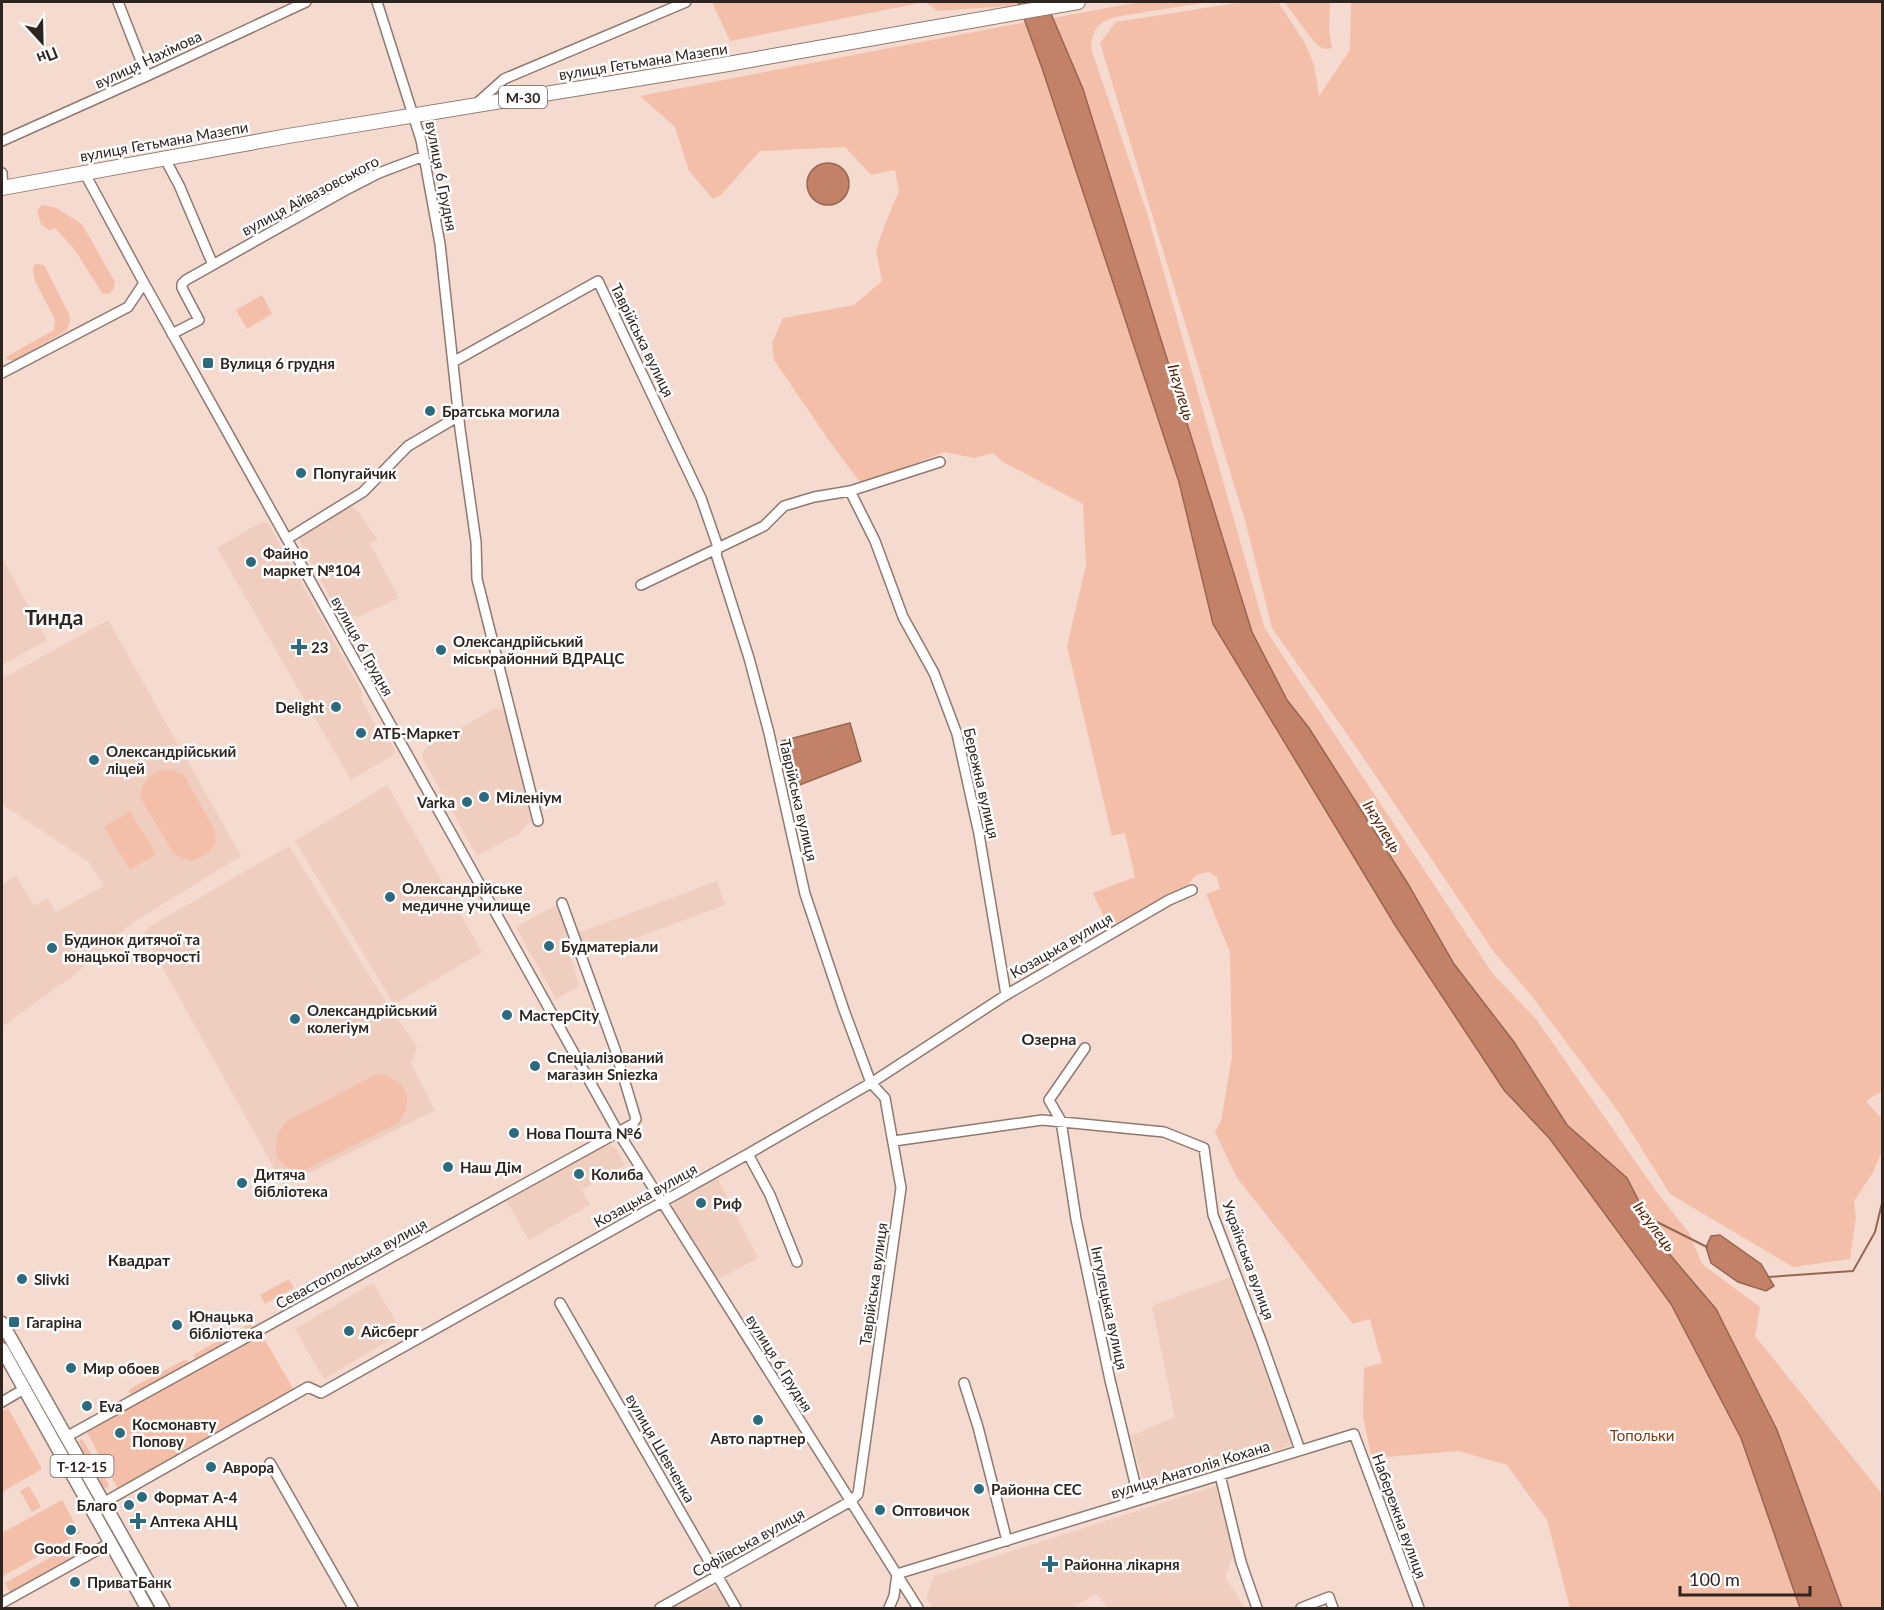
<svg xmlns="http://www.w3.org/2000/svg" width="1884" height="1610" font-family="Lato,sans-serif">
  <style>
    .built { fill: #efcdbf }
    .green { fill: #f4bfa9 }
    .water { fill: #c38267; stroke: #966652; stroke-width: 1.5 }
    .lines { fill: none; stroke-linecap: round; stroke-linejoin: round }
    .stream { stroke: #966652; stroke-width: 2 }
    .minor-casing { stroke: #90786e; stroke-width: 12 }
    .major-casing { stroke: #90786e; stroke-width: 15 }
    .highway-casing { stroke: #90786e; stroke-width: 16 }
    .minor { stroke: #fff; stroke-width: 9 }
    .major { stroke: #fff; stroke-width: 12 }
    .highway { stroke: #fff; stroke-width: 14 }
    .poi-dot { fill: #2b6a7f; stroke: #fff; stroke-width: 2 }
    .labels { text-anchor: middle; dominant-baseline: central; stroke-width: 5; stroke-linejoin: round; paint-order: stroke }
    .shield { fill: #fff; stroke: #6d6663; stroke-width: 1.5 }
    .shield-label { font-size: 14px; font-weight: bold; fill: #2e2420 }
    .street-label { font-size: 15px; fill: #2e2420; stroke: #fff }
    .poi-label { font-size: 15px; font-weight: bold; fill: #2e2420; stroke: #fff; text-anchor: start }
    .park-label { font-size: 15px; fill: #86370d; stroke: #fff }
    .water-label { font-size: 16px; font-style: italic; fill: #591e00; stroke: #fff }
    .neighbourhood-label { font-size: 16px; font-weight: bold; fill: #2e2420; stroke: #fff }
    .district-label { font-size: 21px; font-weight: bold; fill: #2e2420; stroke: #fff }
  </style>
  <rect width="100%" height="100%" fill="#f5dacf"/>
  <path class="built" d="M 350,506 L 355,508 L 377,539 L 370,544 L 399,598 L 358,617 L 344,611 L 339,600 L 331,599 L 300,542 L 300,538 L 313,526 Z
    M 260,523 L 268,523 L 362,692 L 361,699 L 379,732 L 386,734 L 395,750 L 393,755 L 351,780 L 217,548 Z
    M 2,558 L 47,640 L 2,665 Z
    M 108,620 L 241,856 L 132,923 L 75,974 L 2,1027 L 2,885 L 16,876 L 34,906 L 47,899 L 56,912 L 104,886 L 89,862 L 2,804 L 2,679 Z
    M 496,708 L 502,709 L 507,717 L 531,820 L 520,833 L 477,856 L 423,759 L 422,754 L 427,747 Z
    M 387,785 L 482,952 L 394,1004 L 295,841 Z
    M 289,846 L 379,991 L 417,1047 L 411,1064 L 435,1110 L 284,1186 L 144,934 L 149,927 Z
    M 717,881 L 725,905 L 587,956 L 578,933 Z
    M 558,904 L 568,933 L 565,938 L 579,986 L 556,999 L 516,927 Z
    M 607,1144 L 616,1148 L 625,1165 L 582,1190 L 590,1205 L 529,1240 L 506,1200 Z
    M 717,1177 L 758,1258 L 717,1280 L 673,1211 L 673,1205 L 677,1199 Z
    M 1231,1277 L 1292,1445 L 1146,1491 L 1131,1436 L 1175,1417 L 1152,1306 Z
    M 373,1283 L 402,1332 L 324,1379 L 295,1329 Z
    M 1218,1485 L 1235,1550 L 1225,1577 L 1245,1608 L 1108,1608 L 1096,1593 L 1072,1608 L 933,1608 L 926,1598 L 934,1576 Z
    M 705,1588 L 716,1588 L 730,1608 L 668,1608 Z"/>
  <path class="green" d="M 712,2 L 1018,2 L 1020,5 L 938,11 L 925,2 L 730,41 Z
    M 1139,2 L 1208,2 L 1115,17 C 1098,22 1092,30 1091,48 L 1147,213 L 1265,629 L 1493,974 L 1536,1019 L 1656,1191 L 1689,1233 L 1702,1264 L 1760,1307 L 1755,1336 L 1882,1494 L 1882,1608 L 1842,1608 L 1777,1430 L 1716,1309 L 1660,1243 L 1627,1178 L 1567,1125 L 1514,1042 L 1454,964 L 1408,884 L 1309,728 L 1287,700 L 1252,632 L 1083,89 L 1053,18 Z
    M 1243,2 L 1278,2 L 1305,43 L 1314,65 L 1319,96 L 1350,50 L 1351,2 L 1882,2 L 1882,1091 L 1866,1101 L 1882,1119 L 1882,1151 L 1872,1174 L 1854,1201 L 1856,1217 L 1850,1259 L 1793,1267 L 1670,1194 L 1620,1114 L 1530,994 L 1494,952 L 1363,757 L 1272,628 L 1246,524 L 1100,43 L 1116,22 Z
    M 1284,2 L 1330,2 L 1329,31 L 1332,48 L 1323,49 L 1315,43 Z
    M 1026,22 L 1179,482 L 1213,624 L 1504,1090 L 1550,1139 L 1671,1304 L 1741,1438 L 1800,1608 L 1570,1608 L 1547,1520 L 1507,1465 L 1459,1451 L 1372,1458 L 1363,1418 L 1364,1368 L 1382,1363 L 1370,1319 L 1353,1324 L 1237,1178 L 1215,1132 L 1221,1121 L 1232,1057 L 1230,952 L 1206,894 L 1220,889 L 1217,877 L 1208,872 L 1196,875 L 1187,886 L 1157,901 L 1110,930 L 1093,893 L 1135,877 L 1125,833 L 1112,836 L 1067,646 L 1086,565 L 1083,504 L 1003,462 L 993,453 L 974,458 L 945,452 L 861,484 L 828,439 L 774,360 L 772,343 L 783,318 L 854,305 L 882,281 L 876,250 L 885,224 L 899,191 L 895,170 L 871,175 L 845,147 L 760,151 L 721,195 L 713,199 L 689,171 L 675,127 L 640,96 Z
    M 42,205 L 56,208 L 82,224 L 115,282 L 113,290 L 108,294 L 102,293 L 75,250 L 55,228 L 49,230 L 41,224 L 37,210 Z
    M 35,264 L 44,265 L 69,314 L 70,323 L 66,331 L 15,360 L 8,360 L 6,357 L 54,330 L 55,320 L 35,281 L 33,268 Z
    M 262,295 L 272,314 L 247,329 L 236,310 Z
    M 161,770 L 173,770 L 184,775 L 215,831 C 218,849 205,857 190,861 L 174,854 L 140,797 L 142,787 L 148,777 Z
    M 130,811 L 156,854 L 130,870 L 104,827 Z
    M 382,1074 C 408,1083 415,1101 398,1123 L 303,1171 C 271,1169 269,1141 287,1121 L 373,1076 Z
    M 289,1279 L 294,1288 L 265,1304 L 260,1295 Z
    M 249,1324 L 252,1325 L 252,1329 L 200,1358 L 194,1358 L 194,1355 L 198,1352 Z
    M 262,1335 L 294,1390 L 118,1489 L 86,1431 Z
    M 184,1360 L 187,1360 L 188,1365 L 136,1394 L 129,1393 L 129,1390 L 133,1387 Z
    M 8,1408 L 42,1469 L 2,1492 L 2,1412 Z
    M 80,1439 L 83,1440 L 109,1485 L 107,1489 L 103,1487 L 79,1443 Z
    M 29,1486 L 41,1507 L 32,1512 L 20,1491 Z
    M 62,1500 L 80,1533 L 3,1576 L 2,1573 L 2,1533 Z
    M 83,1539 L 89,1548 L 10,1593 L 5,1583 Z"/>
  <path class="water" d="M 1018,2 L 1046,2 L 1083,89 L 1252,632 L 1287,700 L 1309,728 L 1408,884 L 1454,964 L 1514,1042 L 1567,1125 L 1627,1178 L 1660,1243 L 1716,1309 L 1777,1430 L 1842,1608 L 1800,1608 L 1741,1438 L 1671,1304 L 1550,1139 L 1504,1090 L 1395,925 L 1213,624 L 1179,482 L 1042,68 Z
    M807 184a21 21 0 1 1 42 0a21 21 0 1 1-42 0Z
    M 850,723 L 861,761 L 792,788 L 782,741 Z
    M 1720,1235 L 1761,1264 L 1774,1286 L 1766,1291 L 1738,1282 L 1711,1263 L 1706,1247 L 1711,1236 Z"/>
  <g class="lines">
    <path class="stream" d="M 1645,1216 L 1707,1247
      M 1768,1277 L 1853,1271 L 1875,1232 L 1882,1203"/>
    <defs>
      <path id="minor" d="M 118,2 L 147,76
        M 377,2 L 421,140 L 440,244 L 460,429 L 476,542 L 477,579 L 538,821
        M 476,104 L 504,79 L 686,2
        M 2,141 L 147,76 L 306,2
        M 164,157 L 179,185 L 213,265
        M 84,172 L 144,283 L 618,1132 L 918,1608
        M 2,173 L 3,188
        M 172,334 L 199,320 L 182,288 L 182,284 L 186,280 L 344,191 L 379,173 L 424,156
        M 453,362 L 598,281 L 701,498 L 718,547 L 716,554 L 749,658 L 769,733 L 805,894 L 844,1010 L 871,1083 L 885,1098 L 901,1188 L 858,1494 L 851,1501 L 660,1608
        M 2,373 L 128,307 L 144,283
        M 850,491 L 875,541 L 903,617 L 934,673 L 957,734 L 979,834 L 1006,995
        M 287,539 L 363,492 L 408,446 L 459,416
        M 641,585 L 764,526 L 784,506 L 814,497 L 850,491 L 940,462
        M 1085,1048 L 1049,1100 L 1061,1121 L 1076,1219 L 1110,1380 L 1139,1500
        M 894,1141 L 1042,1120 L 1164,1132 L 1204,1148 L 1213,1215 L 1261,1340 L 1300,1450
        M 748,1154 L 770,1195 L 797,1262
        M 560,1303 L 736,1608
        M 964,1383 L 978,1427 L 1007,1541
        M 2,1402 L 24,1389
        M 66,1437 L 633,1124 L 636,1119 L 615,1049 L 562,903
        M 270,1463 L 353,1608
        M 1220,1475 L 1241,1562 L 1257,1608
        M 103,1503 L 308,1387 L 321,1393 L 748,1154 L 871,1083 L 1006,995 L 1169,900 L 1192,890
        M 897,1574 L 1354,1434 L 1419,1608
        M 2,1603 L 110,1543
        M 889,1608 L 894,1596 L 897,1574
        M 1301,1608 L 1329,1597 L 1333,1608"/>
      <path id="major" d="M 2,1323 L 163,1608
        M 2,1349 L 147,1608"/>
      <path id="highway" d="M 2,188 L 288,136 L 728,64 L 1078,2"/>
    </defs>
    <use href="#minor" class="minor-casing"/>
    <use href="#major" class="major-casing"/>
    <use href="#highway" class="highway-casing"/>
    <use href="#minor" class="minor"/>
    <use href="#major" class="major"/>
    <use href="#highway" class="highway"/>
  </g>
  <g class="poi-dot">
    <rect x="202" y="357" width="12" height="12" rx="3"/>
    <circle cx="430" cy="411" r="6"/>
    <circle cx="301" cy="473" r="6"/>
    <circle cx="251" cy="562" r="6"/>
    <path d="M296 638h6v6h6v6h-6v6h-6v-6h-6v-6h6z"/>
    <circle cx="441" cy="650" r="6"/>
    <circle cx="336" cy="707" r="6"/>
    <circle cx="361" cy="733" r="6"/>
    <circle cx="94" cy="760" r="6"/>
    <circle cx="484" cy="797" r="6"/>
    <circle cx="467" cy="802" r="6"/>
    <circle cx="390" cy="897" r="6"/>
    <circle cx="549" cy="946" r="6"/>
    <circle cx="52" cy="948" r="6"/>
    <circle cx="507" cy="1015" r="6"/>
    <circle cx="295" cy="1019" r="6"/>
    <circle cx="535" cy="1066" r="6"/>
    <circle cx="514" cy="1133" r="6"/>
    <circle cx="448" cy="1167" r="6"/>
    <circle cx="579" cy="1174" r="6"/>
    <circle cx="242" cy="1183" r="6"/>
    <circle cx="701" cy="1203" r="6"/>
    <circle cx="22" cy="1279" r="6"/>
    <rect x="8" y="1316" width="12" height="12" rx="3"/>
    <circle cx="177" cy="1325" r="6"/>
    <circle cx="349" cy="1331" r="6"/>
    <circle cx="71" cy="1368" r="6"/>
    <circle cx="87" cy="1406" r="6"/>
    <circle cx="758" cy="1420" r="6"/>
    <circle cx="120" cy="1433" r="6"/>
    <circle cx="211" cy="1467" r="6"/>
    <circle cx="979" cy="1489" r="6"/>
    <circle cx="142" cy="1497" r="6"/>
    <circle cx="129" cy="1505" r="6"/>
    <circle cx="880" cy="1510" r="6"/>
    <path d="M135 1512h6v6h6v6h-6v6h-6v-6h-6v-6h6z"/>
    <circle cx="71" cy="1530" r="6"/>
    <path d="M1047 1555h6v6h6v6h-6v6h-6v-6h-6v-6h6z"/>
    <circle cx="75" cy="1582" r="6"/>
  </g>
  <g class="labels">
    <g class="shield">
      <rect x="499" y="86" width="48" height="22" rx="4.5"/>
      <rect x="50.5" y="1455" width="63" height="22" rx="4.5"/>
    </g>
    <g class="shield-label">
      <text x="523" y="97">М-30</text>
      <text x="82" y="1466">Т-12-15</text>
    </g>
    <g class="street-label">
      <text transform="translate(148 59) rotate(-25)">вулиця Нахімова</text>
      <text transform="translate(643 61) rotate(-9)">вулиця Гетьмана Мазепи</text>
      <text transform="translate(164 141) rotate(-10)">вулиця Гетьмана Мазепи</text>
      <text transform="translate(442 176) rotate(79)">вулиця 6 Грудня</text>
      <text transform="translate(310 195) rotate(-28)">вулиця Айвазовського</text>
      <text transform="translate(643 340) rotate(64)">Таврійська вулиця</text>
      <text transform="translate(363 646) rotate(61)">вулиця 6 Грудня</text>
      <text transform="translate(982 783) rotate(77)">Бережна вулиця</text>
      <text transform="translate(799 800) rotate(77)">Таврійська вулиця</text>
      <text transform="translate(1061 945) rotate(-30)">Козацька вулиця</text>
      <text transform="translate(645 1195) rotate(-29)">Козацька вулиця</text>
      <text transform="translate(1249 1260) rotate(70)">Українська вулиця</text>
      <text transform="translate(351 1263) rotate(-29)">Севастопольська вулиця</text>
      <text transform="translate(873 1284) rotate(-82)">Таврійська вулиця</text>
      <text transform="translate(1110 1308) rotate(78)">Інгулецька вулиця</text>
      <text transform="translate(780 1363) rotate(58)">вулиця 6 Грудня</text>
      <text transform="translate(661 1448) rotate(60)">вулиця Шевченка</text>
      <text transform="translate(1190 1469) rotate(-17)">вулиця Анатолія Кохана</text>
      <text transform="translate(1400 1516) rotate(70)">Набережна вулиця</text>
      <text transform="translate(748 1542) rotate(-29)">Софіївська вулиця</text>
    </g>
    <g class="poi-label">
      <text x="220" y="363">Вулиця 6 грудня</text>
      <text x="442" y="411">Братська могила</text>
      <text x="313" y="473">Попугайчик</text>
      <text x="263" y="553">Файно<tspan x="263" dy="17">маркет №104</tspan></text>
      <text x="453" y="641">Олександрійський<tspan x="453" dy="17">міськрайонний ВДРАЦС</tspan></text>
      <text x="311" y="647">23</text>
      <text x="324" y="707" text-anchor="end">Delight</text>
      <text x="373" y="733">АТБ-Маркет</text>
      <text x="106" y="751">Олександрійський<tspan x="106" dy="17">ліцей</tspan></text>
      <text x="496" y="797">Міленіум</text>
      <text x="455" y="802" text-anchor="end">Varka</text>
      <text x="402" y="888">Олександрійське<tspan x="402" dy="17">медичне училище</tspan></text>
      <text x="64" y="939">Будинок дитячої та<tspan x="64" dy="17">юнацької творчості</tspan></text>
      <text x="561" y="946">Будматеріали</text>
      <text x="307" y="1010">Олександрійський<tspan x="307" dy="17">колегіум</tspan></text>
      <text x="519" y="1015">МастерCity</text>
      <text x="547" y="1057">Спеціалізований<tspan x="547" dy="17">магазин Sniezka</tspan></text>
      <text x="526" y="1133">Нова Пошта №6</text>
      <text x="460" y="1167">Наш Дім</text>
      <text x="254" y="1174">Дитяча<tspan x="254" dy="17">бібліотека</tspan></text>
      <text x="591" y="1174">Колиба</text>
      <text x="713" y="1203">Риф</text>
      <text x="34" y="1279">Slivki</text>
      <text x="189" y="1316">Юнацька<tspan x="189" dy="17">бібліотека</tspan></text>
      <text x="26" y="1322">Гагаріна</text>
      <text x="361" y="1331">Айсберг</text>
      <text x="83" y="1368">Мир обоев</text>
      <text x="99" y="1406">Eva</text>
      <text x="132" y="1424">Космонавту<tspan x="132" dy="17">Попову</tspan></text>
      <text x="758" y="1438" text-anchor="middle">Авто партнер</text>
      <text x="223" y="1467">Аврора</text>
      <text x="991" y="1489">Районна СЕС</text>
      <text x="154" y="1497">Формат А-4</text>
      <text x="117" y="1505" text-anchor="end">Благо</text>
      <text x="892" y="1510">Оптовичок</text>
      <text x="150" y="1521">Аптека АНЦ</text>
      <text x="71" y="1548" text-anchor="middle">Good Food</text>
      <text x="1064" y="1564">Районна лікарня</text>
      <text x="87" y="1582">ПриватБанк</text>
    </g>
    <g class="park-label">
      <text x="1642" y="1435">Топольки</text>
    </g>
    <g class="water-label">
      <text transform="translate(1182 392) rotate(73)">Інгулець</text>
      <text transform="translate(1383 826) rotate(58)">Інгулець</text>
      <text transform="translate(1655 1226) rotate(53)">Інгулець</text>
    </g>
    <g class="neighbourhood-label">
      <text x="1049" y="1038">Озерна</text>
      <text x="139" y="1259">Квадрат</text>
    </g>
    <g class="district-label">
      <text x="54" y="616">Тинда</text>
    </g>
  </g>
  <rect width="1884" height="1610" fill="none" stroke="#2e2420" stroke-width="6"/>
  <g transform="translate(42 42) rotate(158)" stroke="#ffffff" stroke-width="4.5" paint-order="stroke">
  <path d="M0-4.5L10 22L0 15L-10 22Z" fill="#2e2420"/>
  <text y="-9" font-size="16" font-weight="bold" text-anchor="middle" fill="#2e2420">Пн</text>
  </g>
  <path d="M1680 1586v9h130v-9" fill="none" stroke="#2e2420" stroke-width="3"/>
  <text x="1689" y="1586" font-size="18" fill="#2e2420" stroke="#ffffff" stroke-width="4.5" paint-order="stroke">100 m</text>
</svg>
